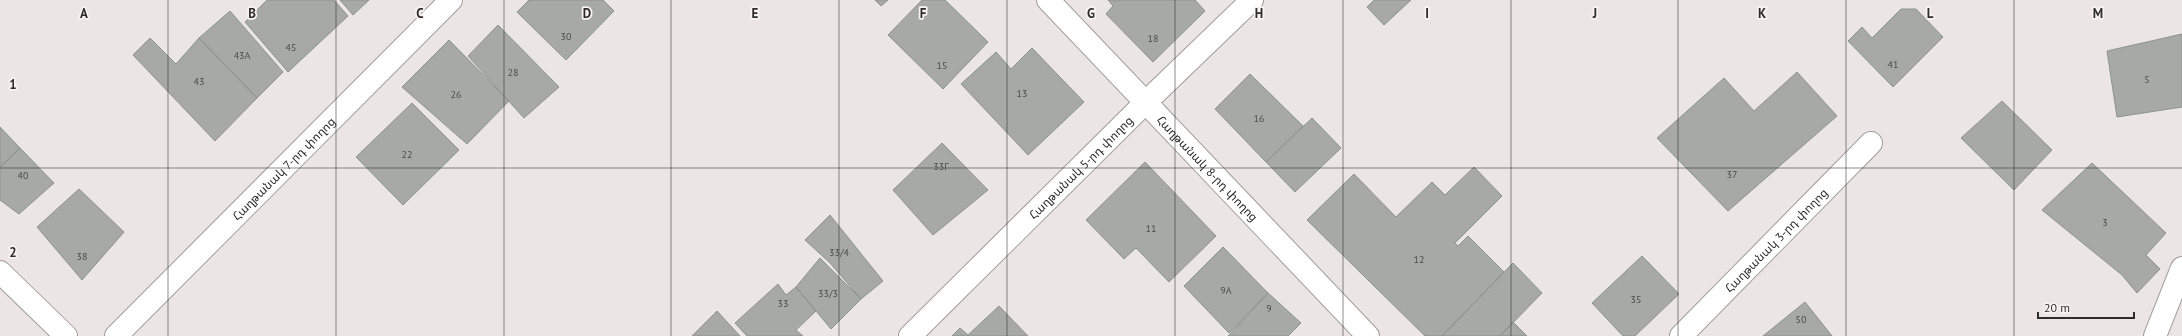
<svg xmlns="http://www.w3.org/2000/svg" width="2182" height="336" font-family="'PT Sans','Noto Sans Armenian',sans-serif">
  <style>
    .building { fill: #a6a9a5; stroke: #8e928d }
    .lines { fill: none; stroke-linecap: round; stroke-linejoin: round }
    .street-casing { stroke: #a29c9d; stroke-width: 24 }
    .street { stroke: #fff; stroke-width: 22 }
    .grid { fill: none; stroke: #2e2c2c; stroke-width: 1; stroke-opacity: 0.55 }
    .labels { text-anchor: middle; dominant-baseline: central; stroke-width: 3.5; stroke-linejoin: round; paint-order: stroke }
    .number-label { font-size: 10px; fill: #4c4b4a }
    .street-label { font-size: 12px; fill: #2e2c2c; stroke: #f9f3f3 }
    .grid-label { font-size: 13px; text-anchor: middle; font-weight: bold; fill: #2e2c2c; stroke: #f9f3f3; stroke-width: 3.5; stroke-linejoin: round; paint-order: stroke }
  </style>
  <rect width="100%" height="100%" fill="#ece5e6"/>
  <path class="building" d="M 267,0 L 334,0 L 348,16 L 288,72 L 245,22 Z
    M 340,0 L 369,0 L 353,15 Z
    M 529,0 L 603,0 L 614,11 L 566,60 L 517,12 Z
    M 875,0 L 888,0 L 881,6 Z
    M 922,0 L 945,0 L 988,42 L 943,89 L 888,35 Z
    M 1108,0 L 1195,0 L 1205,11 L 1153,62 L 1106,14 L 1113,6 Z
    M 1374,0 L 1411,0 L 1384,25 L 1367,7 Z
    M 1901,9 L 1916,9 L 1943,37 L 1893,87 L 1848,41 L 1862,27 L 1872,38 Z
    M 230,11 L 283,72 L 257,98 L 199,38 Z
    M 498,25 L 559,87 L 524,118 L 468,56 Z
    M 2182,34 L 2182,107 L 2117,117 L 2107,51 Z
    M 150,38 L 176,64 L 199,38 L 257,98 L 215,141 L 133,55 Z
    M 449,40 L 509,101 L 467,144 L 402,87 Z
    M 1032,48 L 1084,102 L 1028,155 L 961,84 L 996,52 L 1011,69 Z
    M 1797,72 L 1837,116 L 1728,211 L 1657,138 L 1724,78 L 1754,111 Z
    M 1250,74 L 1303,126 L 1266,162 L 1215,109 Z
    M 2002,101 L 2052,150 L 2014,190 L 1961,138 Z
    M 412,103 L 459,150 L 403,205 L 356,157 Z
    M 1312,118 L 1341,148 L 1295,192 L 1266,162 Z
    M 0,127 L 20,148 L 0,167 Z
    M 942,143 L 988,190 L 933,235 L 893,190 Z
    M 20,148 L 54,183 L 19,214 L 0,200 L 0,167 Z
    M 1145,162 L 1216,236 L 1169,282 L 1136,248 L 1124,259 L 1086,220 Z
    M 2092,163 L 2166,233 L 2146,255 L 2160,269 L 2137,293 L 2122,275 L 2042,210 Z
    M 1474,167 L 1502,196 L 1455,243 L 1458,246 L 1468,236 L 1504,272 L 1442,336 L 1425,336 L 1307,220 L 1354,174 L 1396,217 L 1432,182 L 1445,195 Z
    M 79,189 L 124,232 L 82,280 L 37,227 Z
    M 830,215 L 883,281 L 861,299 L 830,263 L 805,240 Z
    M 1223,247 L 1268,293 L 1229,333 L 1184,286 Z
    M 1642,256 L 1679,294 L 1635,336 L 1623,336 L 1592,303 Z
    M 820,258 L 861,299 L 831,329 L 796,287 Z
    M 1513,263 L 1542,293 L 1500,336 L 1442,336 Z
    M 778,284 L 786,295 L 796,287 L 816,311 L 796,330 L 803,336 L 747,336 L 735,323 Z
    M 1268,293 L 1301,323 L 1288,336 L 1228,336 Z
    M 1805,302 L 1832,336 L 1763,336 Z
    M 999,306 L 1028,336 L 952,336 L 960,328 L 968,335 Z
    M 717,311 L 740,336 L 692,336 Z
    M 1513,322 L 1527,336 L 1500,336 Z"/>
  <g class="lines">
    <defs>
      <g id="street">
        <path id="s1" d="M 1048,0 L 1368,336"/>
        <path d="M 0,272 L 66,336"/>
        <path id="s2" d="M 116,336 L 451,0"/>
        <path id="s3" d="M 910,336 L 1145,103 L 1252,0"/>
        <path id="s4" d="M 1681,336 L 1871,143"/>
        <path d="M 2155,336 L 2182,268"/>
      </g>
    </defs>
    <use href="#street" class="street-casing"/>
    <use href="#street" class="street"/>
  </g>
  <path class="grid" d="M 168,0 L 168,336M 336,0 L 336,336M 504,0 L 504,336M 671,0 L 671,336M 839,0 L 839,336M 1007,0 L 1007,336M 1175,0 L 1175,336M 1343,0 L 1343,336M 1511,0 L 1511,336M 1678,0 L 1678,336M 1846,0 L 1846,336M 2014,0 L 2014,336M 0,168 L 2182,168"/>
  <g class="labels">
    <g class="number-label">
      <text x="566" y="36">30</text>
      <text x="1153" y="38">18</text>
      <text x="291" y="47">45</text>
      <text x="242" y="55">43А</text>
      <text x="1893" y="64">41</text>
      <text x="942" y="65">15</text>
      <text x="513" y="72">28</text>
      <text x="2147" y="79">5</text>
      <text x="199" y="81">43</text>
      <text x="1022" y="93">13</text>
      <text x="456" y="94">26</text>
      <text x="1259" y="118">16</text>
      <text x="407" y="154">22</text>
      <text x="941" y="166">33Г</text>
      <text x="1732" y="174">37</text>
      <text x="23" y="175">40</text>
      <text x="2105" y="222">3</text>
      <text x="1151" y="228">11</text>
      <text x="839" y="252">33/4</text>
      <text x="82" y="256">38</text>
      <text x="1419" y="259">12</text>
      <text x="1226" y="290">9А</text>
      <text x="828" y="293">33/3</text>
      <text x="1636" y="299">35</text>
      <text x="783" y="303">33</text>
      <text x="1269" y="308">9</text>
      <text x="1801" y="319">50</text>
    </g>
    <g class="street-label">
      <text stroke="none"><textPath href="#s3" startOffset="240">Հաղթանակ 5-րդ փողոց</textPath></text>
      <text stroke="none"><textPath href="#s2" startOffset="237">Հաղթանակ 7-րդ փողոց</textPath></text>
      <text stroke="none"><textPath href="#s1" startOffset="232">Հաղթանակ 8-րդ փողոց</textPath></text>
      <text stroke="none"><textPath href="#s4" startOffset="135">Հաղթանակ 3-րդ փողոց</textPath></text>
    </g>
  </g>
  <g class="grid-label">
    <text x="84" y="18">A</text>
    <text x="252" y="18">B</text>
    <text x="420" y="18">C</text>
    <text x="587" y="18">D</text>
    <text x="755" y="18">E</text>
    <text x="923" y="18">F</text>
    <text x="1091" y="18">G</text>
    <text x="1259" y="18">H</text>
    <text x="1427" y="18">I</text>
    <text x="1595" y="18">J</text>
    <text x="1762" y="18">K</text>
    <text x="1930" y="18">L</text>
    <text x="2098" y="18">M</text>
    <text x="13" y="89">1</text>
    <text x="13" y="257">2</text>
  </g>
  <path d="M2038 312v6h96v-6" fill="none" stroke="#2e2c2c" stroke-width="2"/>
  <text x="2044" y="312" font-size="12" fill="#2e2c2c" stroke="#f9f3f3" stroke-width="3" paint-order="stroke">20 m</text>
</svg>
